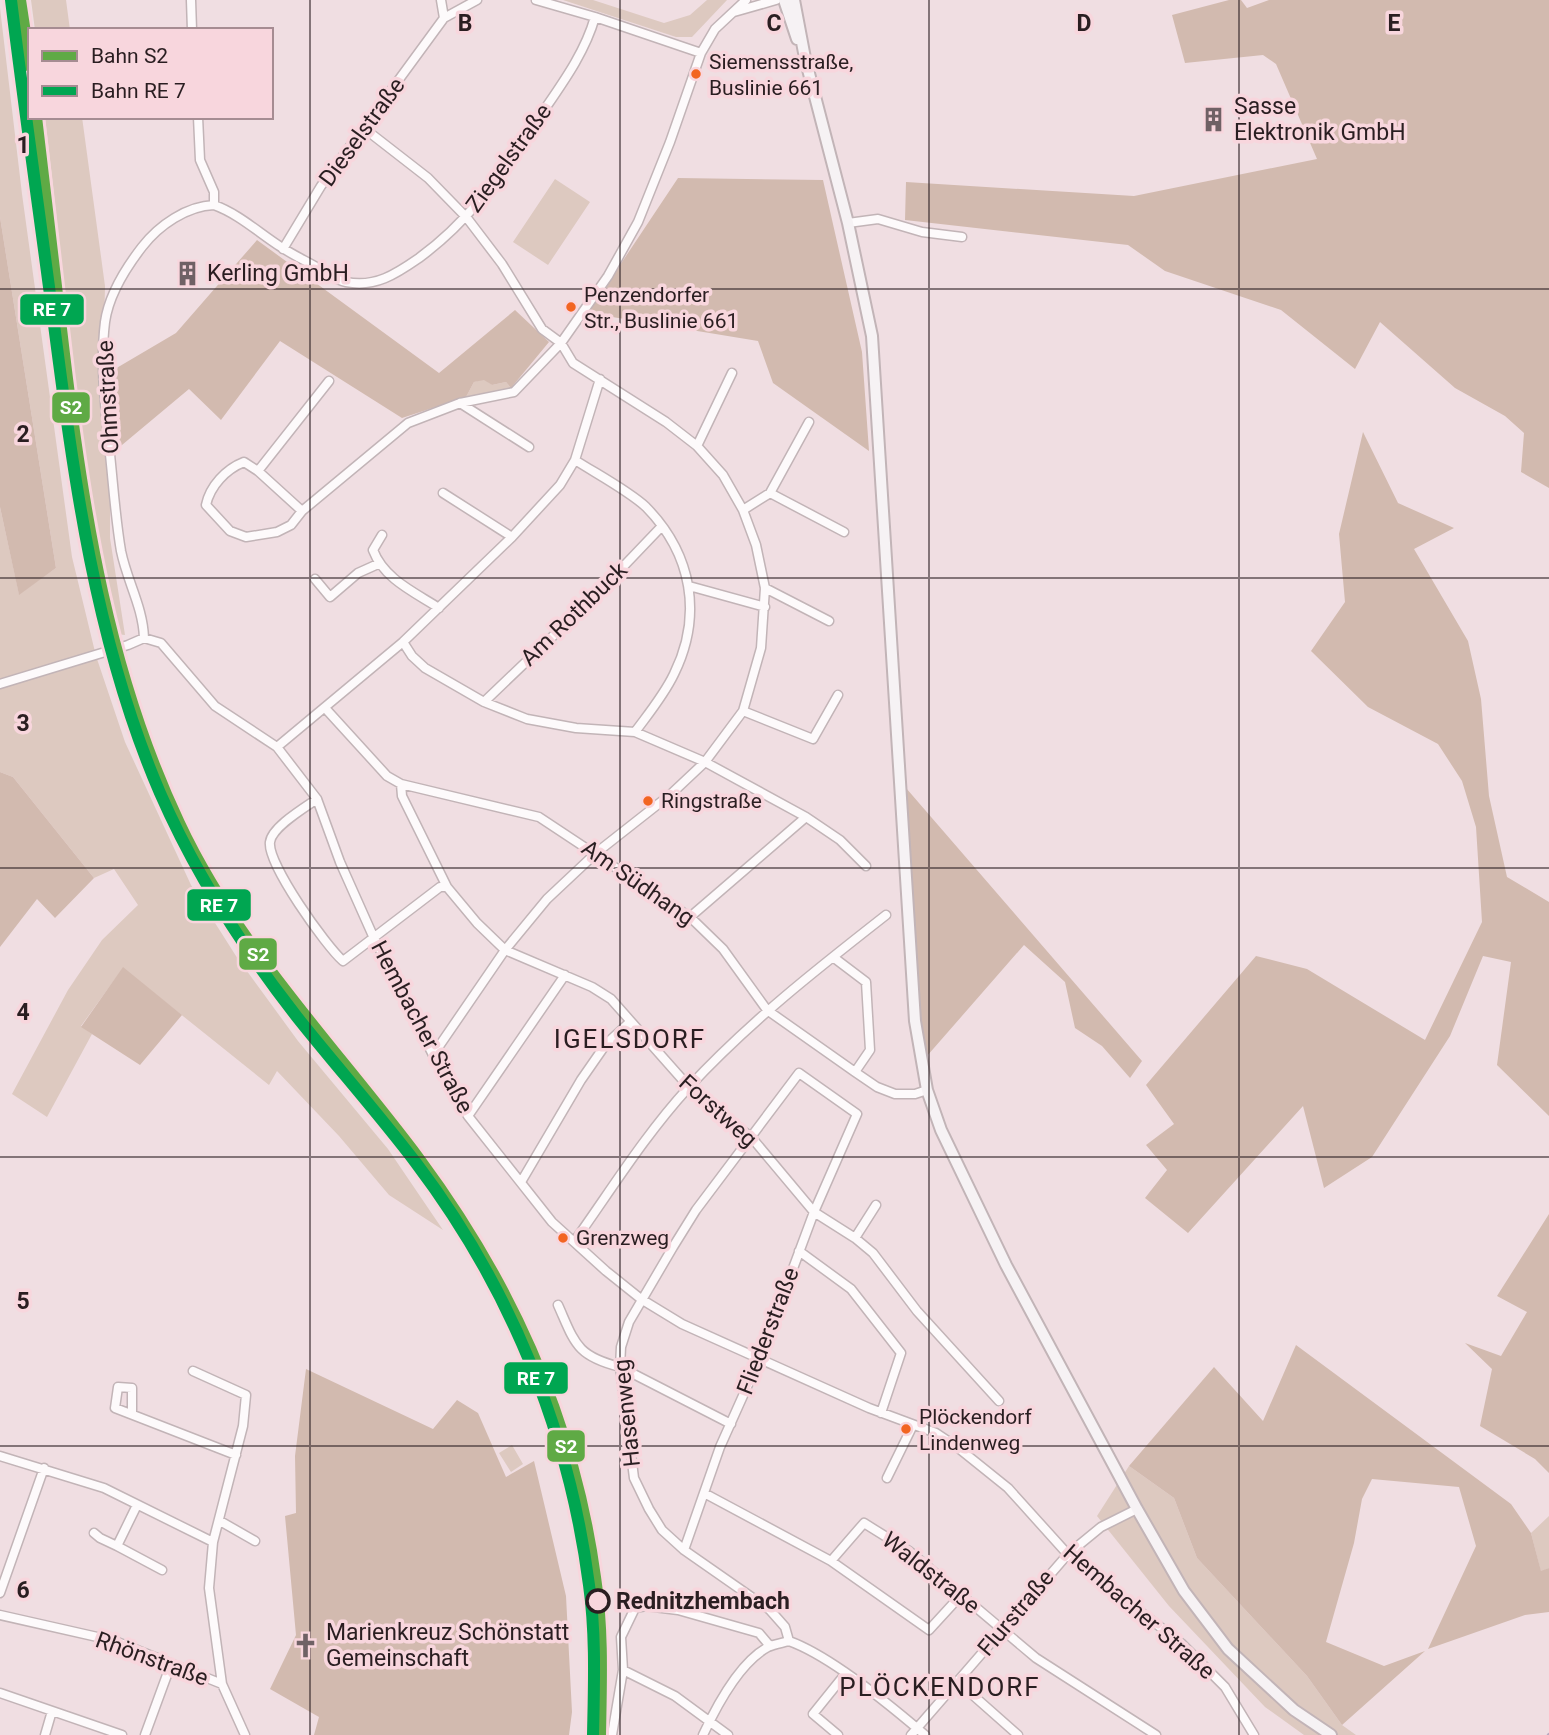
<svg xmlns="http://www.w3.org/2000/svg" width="1549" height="1735" font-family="Roboto,sans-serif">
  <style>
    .green { fill: #ddc9c0 }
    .forest { fill: #d2baaf }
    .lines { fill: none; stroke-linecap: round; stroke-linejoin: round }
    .stream { stroke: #baaac1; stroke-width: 2.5 }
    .minor-casing { stroke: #c2b4b7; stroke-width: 11 }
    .secondary-casing { stroke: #c2b4b7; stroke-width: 14 }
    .minor { stroke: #fdfafb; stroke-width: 8 }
    .secondary { stroke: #f6f2f4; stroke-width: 10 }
    .rail-1-casing { stroke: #f8d6dd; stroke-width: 18 }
    .rail-2-casing { stroke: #f8d6dd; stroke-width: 18 }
    .rail-1 { stroke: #5faa45; stroke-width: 12 }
    .rail-2 { stroke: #00a651; stroke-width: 12 }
    .grid { fill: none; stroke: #2a1e21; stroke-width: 2; stroke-opacity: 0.55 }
    .bus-dot { fill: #f26522; stroke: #f8d6dd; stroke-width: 2.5 }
    .stop-dot { fill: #f8d6dd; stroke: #2a1e21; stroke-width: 3.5 }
    .labels { text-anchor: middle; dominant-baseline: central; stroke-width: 7; stroke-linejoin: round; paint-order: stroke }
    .bus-label { font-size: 21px; fill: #2a1e21; stroke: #f8d6dd; text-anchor: start }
    .poi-label { font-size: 23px; fill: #2a1e21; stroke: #f8d6dd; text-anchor: start }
    .street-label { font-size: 23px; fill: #2a1e21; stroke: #f8d6dd }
    .stop-label { font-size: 23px; font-weight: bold; fill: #2a1e21; stroke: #f8d6dd; text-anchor: start }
    .quarter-label { font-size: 26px; letter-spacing: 2px; fill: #2a1e21; stroke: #f8d6dd }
    .grid-label { font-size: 23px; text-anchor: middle; font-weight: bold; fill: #2a1e21; stroke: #f8d6dd; stroke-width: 7; stroke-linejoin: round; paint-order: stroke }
    .line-badge { stroke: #f8d6dd; stroke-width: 2.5 }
    .badge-label { font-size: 19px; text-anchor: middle; font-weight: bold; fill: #fff }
  </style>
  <rect width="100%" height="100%" fill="#f0dee2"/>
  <path class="green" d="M 31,0 L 66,0 L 70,30 L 35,30 Z
    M 563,0 L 593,0 L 664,23 L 690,15 L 707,0 L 727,0 L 692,37 L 676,37 Z
    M 0,8 L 22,194 L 72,557 L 96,656 L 125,742 L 191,885 L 236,956 L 298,1041 L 388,1149 L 443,1230 L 389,1195 L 339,1136 L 277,1071 L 269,1085 L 123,968 L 81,1026 L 92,1034 L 47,1117 L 12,1094 L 68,990 L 102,940 L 138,905 L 114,869 L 94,878 L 13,777 L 0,772 L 0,507 L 19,594 L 56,568 L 0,217 Z
    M 45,117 L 82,117 L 105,286 L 103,376 L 110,455 L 110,538 L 125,635 L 116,634 C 79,464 66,290 45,117 Z
    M 555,179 L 590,202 L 548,265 L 513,242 Z
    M 484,379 L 492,385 L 506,382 L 511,388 L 466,397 L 474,382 Z
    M 512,1445 L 523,1464 L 511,1472 L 499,1453 Z
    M 1129,1466 L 1174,1498 L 1197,1558 L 1307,1676 L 1342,1725 L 1356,1735 L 1304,1735 L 1265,1707 L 1169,1606 L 1097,1516 Z
    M 1549,1516 L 1549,1568 L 1541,1572 L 1531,1533 Z"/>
  <path class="forest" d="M 1229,0 L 1241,0 L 1247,8 L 1269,0 L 1549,0 L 1549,488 L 1521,472 L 1524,433 L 1505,416 L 1455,388 L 1380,322 L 1355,369 L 1281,310 L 1165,271 L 1128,245 L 905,220 L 906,182 L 1134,196 L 1317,159 L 1276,64 L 1263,55 L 1185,63 L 1172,15 Z
    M 678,178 L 823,180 L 862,352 L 869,451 L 773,383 L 758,341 L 588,313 Z
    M 0,217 L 56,568 L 19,595 L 0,507 Z
    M 257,240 L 439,373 L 515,310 L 549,342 L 511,388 L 506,382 L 492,385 L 484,380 L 474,382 L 466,397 L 402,418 L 280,341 L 221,420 L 189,389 L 110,455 L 103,376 L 176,333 Z
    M 1363,432 L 1398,503 L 1454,528 L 1414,549 L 1468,641 L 1481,699 L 1489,796 L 1507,877 L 1549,902 L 1549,1116 L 1497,1065 L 1511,962 L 1483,956 L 1450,1036 L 1372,1157 L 1324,1188 L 1303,1106 L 1188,1233 L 1145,1198 L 1167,1170 L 1146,1145 L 1174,1124 L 1146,1085 L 1256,956 L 1307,969 L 1425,1040 L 1482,922 L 1476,827 L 1462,781 L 1438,744 L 1368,707 L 1311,651 L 1345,602 L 1339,534 Z
    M 0,772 L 13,777 L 94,878 L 55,918 L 37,899 L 0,947 Z
    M 906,788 L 1142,1061 L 1130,1078 L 1102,1046 L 1075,1028 L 1065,982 L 1024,945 L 920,1064 Z
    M 123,967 L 182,1015 L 140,1065 L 81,1027 Z
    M 1549,1214 L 1549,1473 L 1535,1459 L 1480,1426 L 1492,1369 L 1465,1343 L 1501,1356 L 1527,1312 L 1497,1296 Z
    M 1296,1345 L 1511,1504 L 1531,1533 L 1541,1571 L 1549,1568 L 1549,1612 L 1525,1615 L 1428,1649 L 1476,1546 L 1459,1487 L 1372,1479 L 1362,1499 L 1354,1543 L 1326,1642 L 1384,1666 L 1425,1651 L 1342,1725 L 1307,1676 L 1197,1558 L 1174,1498 L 1129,1466 L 1214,1367 L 1263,1421 Z
    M 306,1369 L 433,1429 L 457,1400 L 478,1413 L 506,1477 L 534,1461 L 566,1596 L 572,1712 L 569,1735 L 314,1735 L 319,1717 L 270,1689 L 296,1635 L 285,1516 L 296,1513 L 295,1456 Z"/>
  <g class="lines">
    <path class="stream" d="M 1548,1735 L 1549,1734"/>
    <defs>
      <path id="minor" d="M 191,0 L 192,30
        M 536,0 L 595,17 L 701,53
        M 734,12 L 776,0
        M 444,18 L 477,0
        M 198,117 L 200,160 L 214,192 L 214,205 C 239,214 259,233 281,247 C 293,255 306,261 318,268 C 327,273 336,280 346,282 C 375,288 396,274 419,258 C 472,219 499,176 536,122 C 558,89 584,56 595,17
        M 365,129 L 428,178 L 467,218 L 502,264 L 542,329 L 561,343 L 573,363 L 666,422 L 697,446 L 723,475 L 743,510 L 756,545 L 765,588 L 761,648 L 743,711 L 705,762 L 671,794 L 596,853 L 547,899 L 505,950 L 433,1055
        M 848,223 L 878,219 L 922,232 L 962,237
        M 283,249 L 321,186 L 444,18 L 441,0
        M 460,403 L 529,447
        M 697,446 L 732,373
        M 575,460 C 595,473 629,491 646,507 C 692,554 703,615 674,674 C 664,695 649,713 635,732
        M 258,471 L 329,381
        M 443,493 L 512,537
        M 770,493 L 844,532
        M 743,510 L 770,493 L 809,422
        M 302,511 L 258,471 L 244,462 C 226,469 210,486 206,505 L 230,531 L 246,537 L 277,532 L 291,525 L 302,511 L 408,423 L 460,403 L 514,392 L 561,343 L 608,276 L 638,222 L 670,142 L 701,53 L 715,29 L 746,0
        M 382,535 L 373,550 C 384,579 414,592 439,608
        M 315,579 L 330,597 L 358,573 L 378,564
        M 689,586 L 765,607
        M 765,588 L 829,621
        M 144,638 C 143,607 127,581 121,551 C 115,516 113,480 109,445 C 105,404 100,363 105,322 C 109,294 125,269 142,247 C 159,225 187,206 214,205
        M 403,642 L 412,656 L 425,668 L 484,702 L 527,719 L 576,728 L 635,732 L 705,762 L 806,817 L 840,840 L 866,866
        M 0,684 L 128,645 L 144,638 L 161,643 L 215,706 L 277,747 L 403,642 L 512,537 L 560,485 L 575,460 L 600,379
        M 484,702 L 598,593 L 662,526
        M 325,708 L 387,776 L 401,784 L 539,817 L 690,917 L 723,949 L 767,1010 L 855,1072 L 877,1087 L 895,1094 L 915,1094 L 927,1090
        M 743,711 L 813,739 L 838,695
        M 277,747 L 317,799 L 340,862 L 373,936 L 433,1055 L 468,1116 L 552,1222 L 606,1271 L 641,1299 L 682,1324 L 869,1408 L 936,1433 L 957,1447 L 1008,1488 L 1072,1559 L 1181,1643 L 1225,1687 L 1254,1735
        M 401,784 L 402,796 L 447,887
        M 317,799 C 304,808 272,827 270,842 C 267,864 326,946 343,961 L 440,887 L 447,887 L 477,923 L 505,950 L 592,987 L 611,999 L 689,1087 L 752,1138 L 814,1212 L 855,1238 L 873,1253 L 917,1311 L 999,1401
        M 690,917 L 806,817
        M 833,957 L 866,982 L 870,1050 L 855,1072
        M 468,1116 L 565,975
        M 521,1182 L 581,1080 L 606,1044 L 630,1022
        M 855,1238 L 876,1205
        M 574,1242 C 611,1190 645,1135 688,1088 C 748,1023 817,969 886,915
        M 799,1251 L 851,1289 L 901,1353 L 881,1413
        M 558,1305 C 575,1343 576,1356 620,1367 L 731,1424
        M 193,1371 L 246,1395 L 243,1426 L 213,1542 L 209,1588 L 222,1684 L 245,1735
        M 132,1413 L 132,1388 L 118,1387 L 115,1408 L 236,1455
        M 0,1456 L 104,1488 L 213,1542
        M 887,1478 L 913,1425
        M 704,1493 L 831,1561 L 864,1523 L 909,1551 L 1036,1658 L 1156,1735
        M 137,1505 L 117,1546 L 162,1570
        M 220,1521 L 255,1541
        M 94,1533 L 100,1538 L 117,1546
        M 684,1550 L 720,1447 L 759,1360 L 814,1212 L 857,1114 L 799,1073 L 696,1210 L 673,1247 L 629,1322 L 621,1347 L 620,1367 L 634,1478 L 649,1509 L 662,1530 L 684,1550 L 770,1610 L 785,1627 L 789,1641
        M 831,1561 L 929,1630 L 962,1594
        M 0,1593 L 44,1468
        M 0,1615 L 115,1641 L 222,1684
        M 789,1641 C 831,1656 890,1705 925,1735
        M 623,1670 L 675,1696 L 728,1735
        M 958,1682 L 1018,1735
        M 0,1693 L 122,1735
        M 45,1735 L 52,1711
        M 145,1735 L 171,1664
        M 612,1735 L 623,1670 L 621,1637 L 635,1608 L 646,1606 L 678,1610 L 759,1633 L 770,1646
        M 703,1735 C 716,1707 740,1662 768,1647 C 774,1644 782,1643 789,1641
        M 838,1735 L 813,1714 L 846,1673
        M 911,1735 L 1068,1554 L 1101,1527 L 1137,1509"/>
      <path id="secondary" d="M 784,0 L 797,39
        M 794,0 L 805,58 L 848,223 L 872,336 L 915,1021 L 927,1090 L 941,1130 L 1006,1265 L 1137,1509 L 1184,1591 L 1228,1649 L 1294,1710 L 1331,1735"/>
    </defs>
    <use href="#minor" class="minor-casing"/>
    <use href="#secondary" class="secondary-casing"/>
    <use href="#minor" class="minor"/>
    <use href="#secondary" class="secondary"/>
    <defs>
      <path id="rail-1" d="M 20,0 L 30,66
        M 36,117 C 45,196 54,275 64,354 C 83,514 109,675 179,823 C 238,949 336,1048 419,1159 C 511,1283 574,1423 595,1577 C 603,1629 601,1682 600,1735"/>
      <path id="rail-2" d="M 11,0 C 24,106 39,211 53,317 C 74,479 95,642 160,793 C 195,873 243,948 297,1017 C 336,1066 378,1113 416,1163 C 510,1287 569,1431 589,1585 C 596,1635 594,1685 593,1735"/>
    </defs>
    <use href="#rail-1" class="rail-1-casing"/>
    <use href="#rail-2" class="rail-2-casing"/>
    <use href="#rail-1" class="rail-1"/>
    <use href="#rail-2" class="rail-2"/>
  </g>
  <path class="grid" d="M 310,0 L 310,1735M 620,0 L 620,1735M 929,0 L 929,1735M 1239,0 L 1239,1735M 0,289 L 1549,289M 0,578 L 1549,578M 0,868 L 1549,868M 0,1157 L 1549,1157M 0,1446 L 1549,1446"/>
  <defs>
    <symbol id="building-bare" viewBox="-9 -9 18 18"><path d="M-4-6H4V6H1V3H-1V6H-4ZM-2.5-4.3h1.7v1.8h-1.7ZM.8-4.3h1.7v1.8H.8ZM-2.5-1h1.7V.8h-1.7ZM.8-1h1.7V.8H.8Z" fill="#6f6165" stroke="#f8d6dd" stroke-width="2.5" paint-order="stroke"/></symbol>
    <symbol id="church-bare" viewBox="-9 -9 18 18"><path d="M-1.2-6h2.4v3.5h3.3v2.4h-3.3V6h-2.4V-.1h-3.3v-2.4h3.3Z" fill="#6f6165" stroke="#f8d6dd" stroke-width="2.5" paint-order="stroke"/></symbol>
  </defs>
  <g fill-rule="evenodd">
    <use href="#building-bare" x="1196" y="102" width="35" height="35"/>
    <use href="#building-bare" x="170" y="256" width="35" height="35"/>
    <use href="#church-bare" x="288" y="1628" width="35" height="35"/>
  </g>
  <g class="bus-dot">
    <circle cx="696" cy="74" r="6"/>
    <circle cx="571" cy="307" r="6"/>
    <circle cx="648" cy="801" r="6"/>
    <circle cx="563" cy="1238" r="6"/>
    <circle cx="906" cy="1429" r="6"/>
  </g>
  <circle class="stop-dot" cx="598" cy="1601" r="11"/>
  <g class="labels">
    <g class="bus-label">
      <text x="709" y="62">Siemensstraße,<tspan x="709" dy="26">Buslinie 661</tspan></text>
      <text x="584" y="295">Penzendorfer<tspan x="584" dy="26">Str., Buslinie 661</tspan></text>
      <text x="661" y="801">Ringstraße</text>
      <text x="576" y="1238">Grenzweg</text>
      <text x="919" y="1417">Plöckendorf<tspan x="919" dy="26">Lindenweg</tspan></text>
    </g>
    <g class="poi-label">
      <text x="1234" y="106">Sasse<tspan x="1234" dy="26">Elektronik GmbH</tspan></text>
      <text x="207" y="273">Kerling GmbH</text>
      <text x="326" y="1632">Marienkreuz Schönstatt<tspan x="326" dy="26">Gemeinschaft</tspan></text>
    </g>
    <g class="street-label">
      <text transform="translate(362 132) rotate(-54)">Dieselstraße</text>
      <text transform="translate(509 158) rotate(-54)">Ziegelstraße</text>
      <text transform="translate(108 397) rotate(-93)">Ohmstraße</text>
      <text transform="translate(574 614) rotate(-44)">Am Rothbuck</text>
      <text transform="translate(638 883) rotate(35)">Am Südhang</text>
      <text transform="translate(422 1027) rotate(62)">Hembacher Straße</text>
      <text transform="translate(718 1111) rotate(42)">Forstweg</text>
      <text transform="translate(768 1331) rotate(-69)">Fliederstraße</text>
      <text transform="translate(627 1413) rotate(-96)">Hasenweg</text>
      <text transform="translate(931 1573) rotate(38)">Waldstraße</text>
      <text transform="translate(1139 1612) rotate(41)">Hembacher Straße</text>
      <text transform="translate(1016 1613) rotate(-50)">Flurstraße</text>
      <text transform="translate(152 1659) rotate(20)">Rhönstraße</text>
    </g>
    <g class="stop-label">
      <text x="616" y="1601">Rednitzhembach</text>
    </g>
    <g class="quarter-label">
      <text x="630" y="1039">IGELSDORF</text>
      <text x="940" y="1687">PLÖCKENDORF</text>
    </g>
  </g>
  <g class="grid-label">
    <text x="465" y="31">B</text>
    <text x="774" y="31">C</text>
    <text x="1084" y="31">D</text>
    <text x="1394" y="31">E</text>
    <text x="23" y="153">1</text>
    <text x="23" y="442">2</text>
    <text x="23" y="731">3</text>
    <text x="23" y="1020">4</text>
    <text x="23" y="1309">5</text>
    <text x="23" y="1598">6</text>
  </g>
  <g class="line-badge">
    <rect x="19" y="293" width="66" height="33" rx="7" fill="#00a651"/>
    <rect x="51" y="391" width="40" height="33" rx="7" fill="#5faa45"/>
    <rect x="186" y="888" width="66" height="34" rx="7" fill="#00a651"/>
    <rect x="238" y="937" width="40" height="34" rx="7" fill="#5faa45"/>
    <rect x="503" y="1361" width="66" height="34" rx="7" fill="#00a651"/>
    <rect x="546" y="1429" width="40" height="34" rx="7" fill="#5faa45"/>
  </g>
  <g class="badge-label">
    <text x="52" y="316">RE 7</text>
    <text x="71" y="414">S2</text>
    <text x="219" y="912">RE 7</text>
    <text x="258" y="961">S2</text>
    <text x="536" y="1385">RE 7</text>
    <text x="566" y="1453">S2</text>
  </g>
  <rect x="28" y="28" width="245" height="91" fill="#f8d6dd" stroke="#a68c92" stroke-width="2"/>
  <rect x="42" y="51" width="35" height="10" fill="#5faa45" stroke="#a68c92" stroke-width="2"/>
  <text x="91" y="63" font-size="21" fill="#2a1e21">Bahn S2</text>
  <rect x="42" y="86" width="35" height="10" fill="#00a651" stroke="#a68c92" stroke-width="2"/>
  <text x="91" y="98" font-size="21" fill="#2a1e21">Bahn RE 7</text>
</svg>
